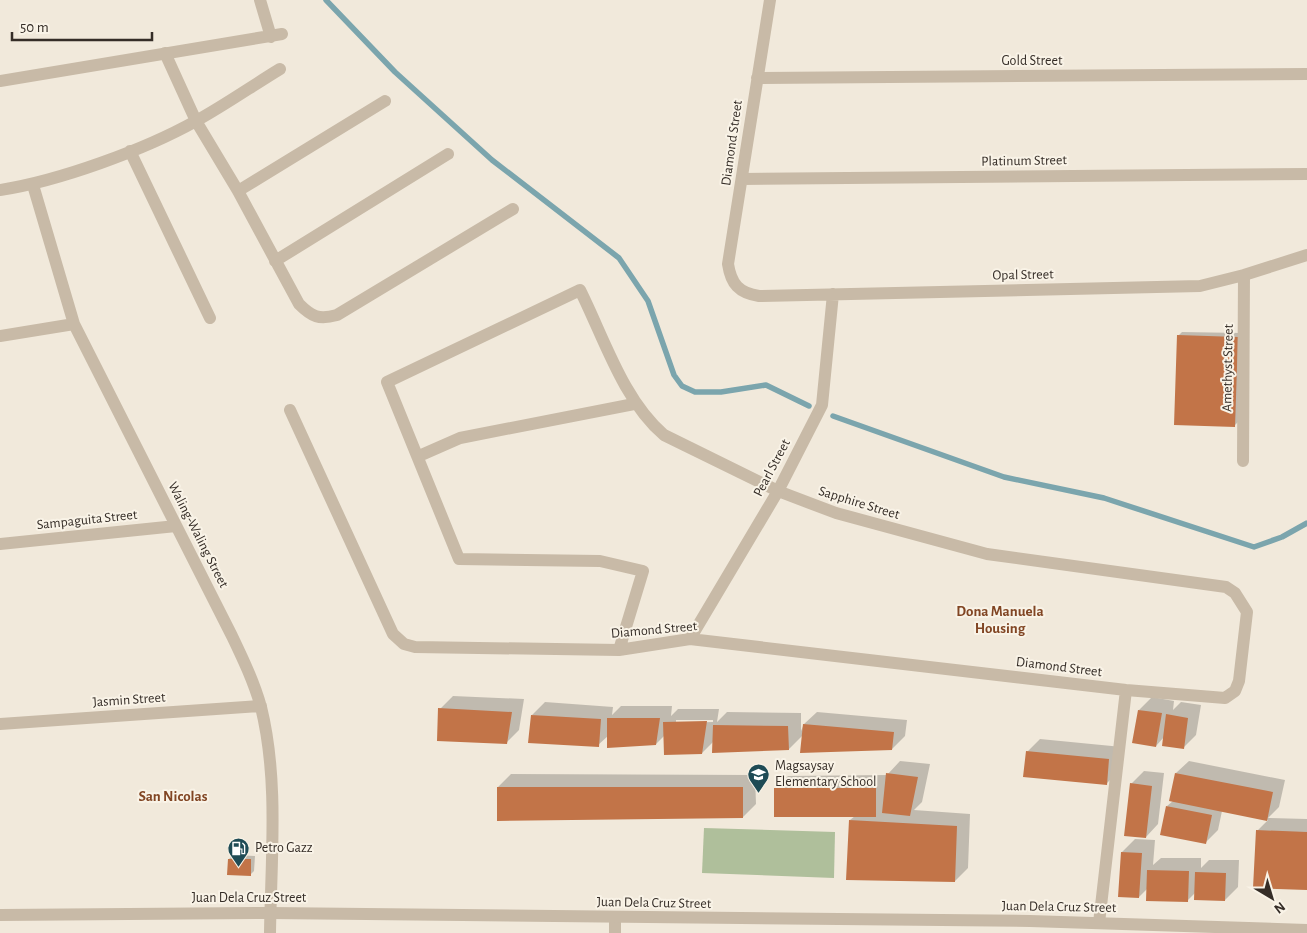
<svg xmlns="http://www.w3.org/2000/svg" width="1307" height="933" font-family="'Alegreya Sans',sans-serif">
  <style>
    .green { fill: #afbf9b }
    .shadow { fill: #0003; fill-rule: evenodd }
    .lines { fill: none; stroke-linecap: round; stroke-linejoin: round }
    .stream { stroke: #7ba5ad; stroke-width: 5.5 }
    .building { fill: #c27448 }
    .minor { stroke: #c8baa7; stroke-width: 12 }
    .tertiary { stroke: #c8baa7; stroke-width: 12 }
    .labels { text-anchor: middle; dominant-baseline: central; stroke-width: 4; stroke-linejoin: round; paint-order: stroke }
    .street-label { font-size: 14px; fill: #352d27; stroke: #f9f3e7 }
    .poi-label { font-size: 14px; fill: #352d27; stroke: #f9f3e7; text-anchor: start }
    .neighbourhood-label { font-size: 15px; font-weight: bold; fill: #814523; stroke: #f9f3e7 }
  </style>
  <rect width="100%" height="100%" fill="#f1e9db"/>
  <path class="green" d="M 704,828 L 835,832 L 834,878 L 702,873 Z"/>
  <path class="shadow" d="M 1182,332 L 1242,333 L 1239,421 L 1235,425 L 1178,336 Z
    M 453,696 L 524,699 L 519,730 L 506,743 L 440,709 Z
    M 1152,697 L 1174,701 L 1173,710 L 1181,702 L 1201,705 L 1196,735 L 1183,748 L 1164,737 L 1156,746 L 1139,710 Z
    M 545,702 L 613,707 L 612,715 L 621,706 L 672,706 L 671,716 L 678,709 L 719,709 L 717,722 L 727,712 L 801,713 L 801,731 L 804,724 L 817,712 L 907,720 L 905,736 L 892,749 L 803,735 L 789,749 L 714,741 L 702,753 L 665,735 L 656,744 L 608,736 L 598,745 L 532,715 ZM 676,720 L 713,720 L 713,722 L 676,723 Z
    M 1040,739 L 1122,747 L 1119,771 L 1106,784 L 1027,752 Z
    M 900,761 L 930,764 L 922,802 L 914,810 L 970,814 L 968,868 L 955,881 L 850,820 L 855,816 L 775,788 L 788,776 L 887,775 Z
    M 1189,761 L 1285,780 L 1279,807 L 1268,818 L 1307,819 L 1307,889 L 1257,831 L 1268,820 L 1222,811 L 1218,830 L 1205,843 L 1167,806 L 1173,801 L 1176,773 Z
    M 1144,771 L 1164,773 L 1158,824 L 1146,837 L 1131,784 Z
    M 511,774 L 755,775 L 756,804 L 743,817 L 498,787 Z
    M 1135,839 L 1155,840 L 1153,865 L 1161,858 L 1201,858 L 1201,868 L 1209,860 L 1239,860 L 1238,887 L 1225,900 L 1196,892 L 1188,900 L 1147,889 L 1139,897 L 1122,852 Z
    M 233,855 L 255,856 L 254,871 L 250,875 L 229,859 Z"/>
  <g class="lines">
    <path class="stream" d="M 326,0 L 395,72 L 492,160 L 619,258 L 648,301 L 674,375 L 682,386 L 695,392 L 721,392 L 766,385 L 809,406
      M 833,416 L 1004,477 L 1104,498 L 1254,547 L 1282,537 L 1307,523"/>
  </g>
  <path class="building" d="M 1177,335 L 1238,337 L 1235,427 L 1174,425 Z
    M 438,708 L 512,712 L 507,744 L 437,741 Z
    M 1138,710 L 1162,713 L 1156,747 L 1132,743 Z
    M 1166,714 L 1188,718 L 1184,749 L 1162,746 Z
    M 531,715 L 601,719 L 599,747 L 528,743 Z
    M 607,718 L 660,718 L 656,745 L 607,748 Z
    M 707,721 L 702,754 L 664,755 L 663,722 Z
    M 803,724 L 894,732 L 892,750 L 800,753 Z
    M 713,725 L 788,726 L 789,750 L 712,753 Z
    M 1026,751 L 1109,759 L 1107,785 L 1023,777 Z
    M 886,773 L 918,777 L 910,816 L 882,813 Z
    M 1175,773 L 1273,792 L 1267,821 L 1169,801 Z
    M 1130,783 L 1152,786 L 1146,838 L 1124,836 Z
    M 497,787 L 743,787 L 743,818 L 497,821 Z
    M 774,788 L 876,788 L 876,817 L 774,817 Z
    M 1166,806 L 1212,815 L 1206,844 L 1160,835 Z
    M 849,820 L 957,826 L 955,882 L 846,880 Z
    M 1256,830 L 1307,832 L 1307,890 L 1253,888 Z
    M 1121,852 L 1142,853 L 1139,898 L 1118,897 Z
    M 228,859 L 251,859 L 251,876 L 227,875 Z
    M 1147,870 L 1189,871 L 1188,902 L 1146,901 Z
    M 1195,872 L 1226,873 L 1225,901 L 1194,900 Z"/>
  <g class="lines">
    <path class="minor" d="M 260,0 L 271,37
      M 770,0 L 728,264 C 731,284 739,293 759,296 L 1200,286 L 1244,275 L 1307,255
      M 165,53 L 196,121 L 238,191 L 299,304 C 312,317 319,320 337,315 L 513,209
      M 757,78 L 1307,74
      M 0,81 L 282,34
      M 130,151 L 210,318
      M 742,179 L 1307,174
      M 33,185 L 74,324 L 232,636 C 243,659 254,682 261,707 C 279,780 271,859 270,933
      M 0,190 C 59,181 144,150 196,121 C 225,105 252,86 280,69
      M 238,191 L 385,101
      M 275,261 L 448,154
      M 0,336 L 74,324
      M 290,410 L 393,634 L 404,644 L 415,647 L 619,650 L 690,639 L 1126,690 L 1225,698 L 1235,691 L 1239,681 L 1247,612 L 1235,593 L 1226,587 L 987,554 L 836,513 L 778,491 L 664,435 C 623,400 604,338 580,290 L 387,382 L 459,559 L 600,561 L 643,571 L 619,650
      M 419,456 L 460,438 L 634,404
      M 1243,461 L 1244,275
      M 0,544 L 176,526
      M 690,639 L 778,491 L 822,405 L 833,294
      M 0,724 L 261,706
      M 1099,923 L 1126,690
      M 615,933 L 615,917"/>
    <path class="tertiary" d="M 0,915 L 270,913 L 1030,921 L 1307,930"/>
  </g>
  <defs>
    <symbol id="school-pin" viewBox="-11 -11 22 30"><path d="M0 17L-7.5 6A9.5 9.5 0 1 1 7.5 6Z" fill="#1e4b55" stroke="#f9f3e7"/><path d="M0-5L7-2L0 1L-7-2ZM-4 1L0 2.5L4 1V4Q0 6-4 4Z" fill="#fff"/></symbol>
    <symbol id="fuel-pin" viewBox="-11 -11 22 30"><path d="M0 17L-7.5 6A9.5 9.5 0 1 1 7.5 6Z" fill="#1e4b55" stroke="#f9f3e7"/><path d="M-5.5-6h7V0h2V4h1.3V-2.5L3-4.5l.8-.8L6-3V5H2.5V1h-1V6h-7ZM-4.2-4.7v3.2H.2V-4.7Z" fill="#fff"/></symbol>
  </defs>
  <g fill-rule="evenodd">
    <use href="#school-pin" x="746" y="762" width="25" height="34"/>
    <use href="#fuel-pin" x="226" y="836" width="25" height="34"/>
  </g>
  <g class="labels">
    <g class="street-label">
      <text x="1032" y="61">Gold Street</text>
      <text transform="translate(732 143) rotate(-82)">Diamond Street</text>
      <text transform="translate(1024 161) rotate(-1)">Platinum Street</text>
      <text transform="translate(1023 275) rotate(-1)">Opal Street</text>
      <text transform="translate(1228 368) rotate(-89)">Amethyst Street</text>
      <text transform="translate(772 468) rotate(-62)">Pearl Street</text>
      <text transform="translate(859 503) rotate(17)">Sapphire Street</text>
      <text transform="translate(87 520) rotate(-6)">Sampaguita Street</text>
      <text transform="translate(198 535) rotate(63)">Waling-Waling Street</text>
      <text transform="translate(654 630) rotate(-5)">Diamond Street</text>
      <text transform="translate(1059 667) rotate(7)">Diamond Street</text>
      <text transform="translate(129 700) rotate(-4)">Jasmin Street</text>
      <text x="249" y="898">Juan Dela Cruz Street</text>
      <text transform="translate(654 903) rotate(1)">Juan Dela Cruz Street</text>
      <text transform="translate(1059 907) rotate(1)">Juan Dela Cruz Street</text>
    </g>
    <g class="poi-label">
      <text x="775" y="766">Magsaysay<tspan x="775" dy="16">Elementary School</tspan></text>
      <text x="255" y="848">Petro Gazz</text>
    </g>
    <g class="neighbourhood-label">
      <text x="1000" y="611">Dona Manuela<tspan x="1000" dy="17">Housing</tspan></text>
      <text x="173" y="796">San Nicolas</text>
    </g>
  </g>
  <g transform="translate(1272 898) rotate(142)" stroke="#f9f3e7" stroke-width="4" paint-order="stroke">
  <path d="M0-4L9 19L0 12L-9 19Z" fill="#352d27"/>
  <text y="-8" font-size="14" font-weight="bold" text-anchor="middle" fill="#352d27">N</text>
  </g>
  <path d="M12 32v8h140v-8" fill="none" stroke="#352d27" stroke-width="2.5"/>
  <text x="20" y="32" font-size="15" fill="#352d27" stroke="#f9f3e7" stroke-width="4" paint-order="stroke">50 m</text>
</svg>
